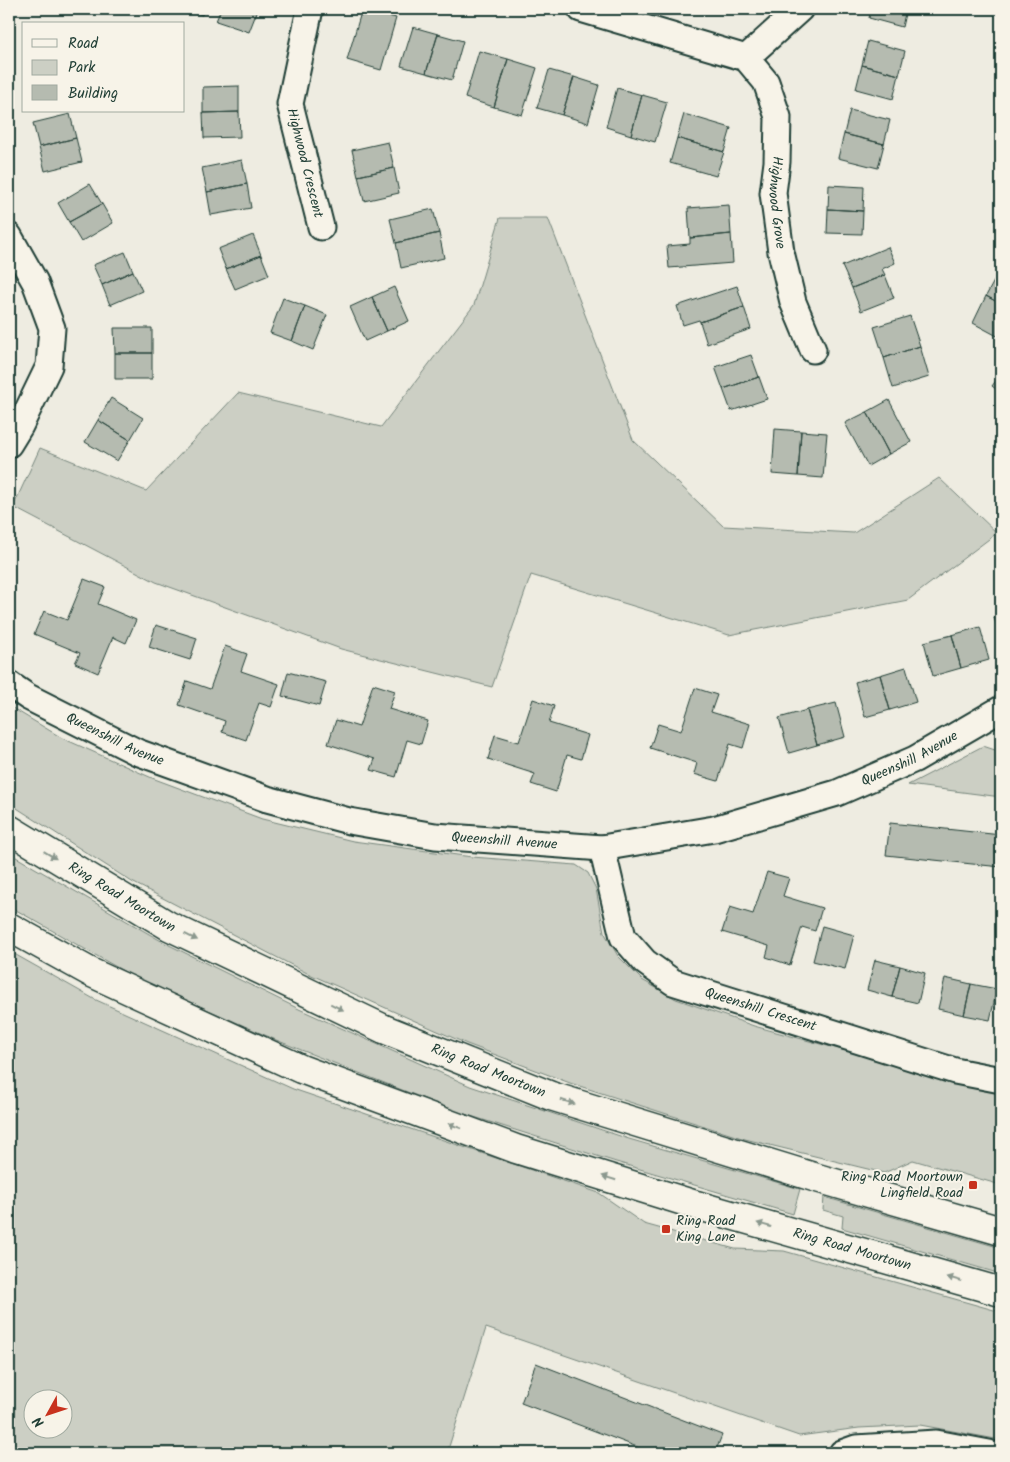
<svg xmlns="http://www.w3.org/2000/svg" width="1010" height="1462" font-family="Kalam,sans-serif">
  <style>
    .green { fill: #cccfc4; stroke: #76867c; fill-rule: evenodd }
    .building { fill: #b5bbb0; stroke: #1f3d34 }
    .lines { fill: none; stroke-linecap: round; stroke-linejoin: round }
    .minor-casing { stroke: #1f3d34; stroke-width: 29 }
    .trunk-casing { stroke: #1f3d34; stroke-width: 31 }
    .minor { stroke: #f7f3e8; stroke-width: 25 }
    .trunk { stroke: #f7f3e8; stroke-width: 28 }
    .oneway { fill: #8b988e }
    .poi-dot { fill: #c8321e; stroke: #f7f3e8; stroke-width: 2 }
    .labels { text-anchor: middle; dominant-baseline: central; stroke-width: 4; stroke-linejoin: round; paint-order: stroke }
    .street-label { font-size: 14px; fill: #1f3d34; stroke: #f7f3e8 }
    .poi-label { font-size: 14px; fill: #1f3d34; stroke: #f7f3e8; text-anchor: end }
  </style>
  <rect width="100%" height="100%" fill="#eeece1"/>
  <filter id="ink" filterUnits="userSpaceOnUse"><feTurbulence type="fractalNoise" baseFrequency=".02" numOctaves="2"/><feDisplacementMap in="SourceGraphic" scale="10" xChannelSelector="R" yChannelSelector="G"/><feConvolveMatrix kernelMatrix="1 2 1 2 8 2 1 2 1" color-interpolation-filters="sRGB"/></filter>
  <g filter="url(#ink)">
    <path class="green" d="M 500,218 L 548,218 L 633,440 L 723,526 L 854,533 L 939,478 L 997,533 L 908,600 L 729,635 L 531,575 L 492,687 L 341,649 L 156,582 L 13,507 L 40,448 L 146,491 L 238,393 L 381,427 L 474,305 Z
      M 9,706 L 62,738 L 152,778 L 262,819 L 353,841 L 472,857 L 576,865 L 588,873 L 596,889 L 604,932 L 618,956 L 642,980 L 676,999 L 754,1026 L 1001,1093 L 1001,1185 L 913,1160 L 884,1173 L 745,1139 L 570,1083 L 467,1044 L 307,973 L 132,882 L 9,803 Z
      M 983,746 L 1001,752 L 1001,797 L 908,785 Z
      M 9,853 L 163,942 L 299,1009 L 470,1086 L 629,1139 L 800,1189 L 793,1214 L 616,1162 L 455,1111 L 276,1040 L 134,977 L 9,906 Z
      M 9,951 L 94,999 L 293,1089 L 599,1193 L 644,1224 L 735,1249 L 784,1251 L 1001,1312 L 1001,1440 L 920,1425 L 859,1428 L 799,1436 L 486,1328 L 447,1453 L 9,1453 ZM 32,1400 L 62,1400 L 62,1430 L 32,1430 Z
      M 824,1197 L 1001,1248 L 1001,1274 L 842,1228 L 843,1216 L 823,1210 Z"/>
    <path class="building" d="M 181,9 L 204,9 L 202,15 Z
      M 221,9 L 258,9 L 249,32 L 216,21 Z
      M 362,9 L 396,18 L 381,70 L 347,60 Z
      M 871,9 L 906,9 L 902,27 L 869,18 Z
      M 413,27 L 438,34 L 426,73 L 401,66 Z
      M 438,34 L 463,41 L 452,80 L 426,73 Z
      M 868,41 L 905,51 L 899,75 L 862,65 Z
      M 479,51 L 508,59 L 494,107 L 465,98 Z
      M 508,59 L 537,68 L 522,115 L 494,107 Z
      M 862,65 L 899,75 L 893,99 L 856,89 Z
      M 549,70 L 574,77 L 562,115 L 537,108 Z
      M 574,77 L 599,85 L 588,123 L 562,115 Z
      M 239,86 L 239,112 L 203,113 L 203,87 Z
      M 617,88 L 642,95 L 631,135 L 606,127 Z
      M 642,95 L 667,102 L 655,142 L 631,135 Z
      M 850,110 L 890,120 L 884,144 L 844,134 Z
      M 239,112 L 240,137 L 204,138 L 203,113 Z
      M 70,114 L 76,138 L 39,147 L 33,123 Z
      M 684,114 L 731,128 L 724,152 L 677,138 Z
      M 844,134 L 884,144 L 878,168 L 838,158 Z
      M 76,138 L 82,162 L 45,171 L 39,147 Z
      M 677,138 L 724,152 L 716,176 L 670,163 Z
      M 388,142 L 394,168 L 358,176 L 352,150 Z
      M 242,160 L 247,184 L 207,192 L 202,168 Z
      M 394,168 L 399,193 L 364,201 L 358,176 Z
      M 90,184 L 102,204 L 69,222 L 58,203 Z
      M 247,184 L 251,208 L 211,215 L 207,192 Z
      M 829,185 L 864,187 L 863,211 L 828,209 Z
      M 102,204 L 113,223 L 81,242 L 69,222 Z
      M 729,205 L 731,234 L 690,238 L 688,208 Z
      M 433,209 L 439,233 L 396,243 L 390,219 Z
      M 828,209 L 863,211 L 862,234 L 827,233 Z
      M 439,233 L 444,258 L 401,268 L 396,243 Z
      M 731,234 L 733,263 L 669,268 L 667,246 L 690,244 L 690,238 Z
      M 253,235 L 261,255 L 226,269 L 218,249 Z
      M 888,247 L 895,263 L 882,269 L 885,275 L 852,288 L 842,266 Z
      M 125,252 L 133,271 L 102,285 L 93,265 Z
      M 261,255 L 269,275 L 235,289 L 226,269 Z
      M 1000,270 L 1001,270 L 1001,304 L 986,296 Z
      M 133,271 L 142,291 L 110,305 L 102,285 Z
      M 885,275 L 894,298 L 861,311 L 852,288 Z
      M 737,286 L 744,307 L 700,322 L 699,320 L 683,325 L 677,306 Z
      M 394,287 L 409,321 L 387,331 L 372,297 Z
      M 986,296 L 1001,304 L 1001,338 L 973,323 Z
      M 372,297 L 387,331 L 365,341 L 350,307 Z
      M 283,298 L 305,306 L 292,341 L 270,333 Z
      M 305,306 L 327,315 L 313,350 L 292,341 Z
      M 744,307 L 751,329 L 707,344 L 700,322 Z
      M 910,316 L 920,346 L 884,358 L 874,327 Z
      M 114,328 L 152,328 L 152,353 L 115,353 Z
      M 920,346 L 929,377 L 893,388 L 884,358 Z
      M 115,353 L 152,353 L 152,379 L 115,379 Z
      M 751,355 L 759,377 L 723,389 L 715,367 Z
      M 1001,374 L 1001,393 L 992,386 Z
      M 759,377 L 767,399 L 731,411 L 723,389 Z
      M 111,398 L 143,418 L 130,440 L 98,420 Z
      M 889,400 L 911,442 L 889,454 L 867,412 Z
      M 867,412 L 889,454 L 868,466 L 845,423 Z
      M 98,420 L 130,440 L 117,461 L 85,442 Z
      M 775,429 L 801,431 L 798,476 L 772,474 Z
      M 801,431 L 827,433 L 823,478 L 798,476 Z
      M 84,579 L 105,587 L 98,604 L 136,620 L 126,643 L 113,637 L 98,673 L 75,663 L 80,653 L 34,634 L 44,611 L 67,620 Z
      M 1001,615 L 1001,641 L 994,617 Z
      M 156,625 L 197,638 L 190,660 L 149,647 Z
      M 980,627 L 989,660 L 961,668 L 952,635 Z
      M 952,635 L 961,668 L 933,676 L 924,642 Z
      M 225,646 L 247,654 L 241,671 L 279,684 L 271,707 L 259,703 L 246,740 L 222,732 L 225,721 L 179,705 L 187,681 L 210,689 Z
      M 906,667 L 916,702 L 890,710 L 880,675 Z
      M 288,672 L 326,682 L 319,706 L 282,696 Z
      M 880,675 L 890,710 L 865,717 L 855,682 Z
      M 373,684 L 395,691 L 389,709 L 428,721 L 421,744 L 407,740 L 396,777 L 371,770 L 375,759 L 328,744 L 336,720 L 359,727 Z
      M 695,688 L 717,695 L 711,712 L 750,724 L 743,748 L 730,744 L 718,781 L 694,774 L 697,763 L 650,748 L 658,724 L 681,731 Z
      M 533,699 L 554,706 L 549,723 L 588,735 L 581,759 L 567,755 L 556,792 L 531,784 L 535,774 L 488,759 L 495,735 L 519,742 Z
      M 836,703 L 845,737 L 817,745 L 807,710 Z
      M 807,710 L 817,745 L 789,753 L 779,718 Z
      M 890,823 L 1001,835 L 1001,867 L 886,855 Z
      M 767,872 L 789,878 L 783,896 L 822,908 L 815,931 L 802,927 L 790,965 L 766,957 L 769,946 L 722,932 L 730,907 L 753,914 Z
      M 822,926 L 854,935 L 845,969 L 813,961 Z
      M 875,960 L 900,966 L 892,997 L 867,990 Z
      M 900,966 L 925,973 L 918,1003 L 892,997 Z
      M 945,978 L 971,984 L 964,1015 L 938,1009 Z
      M 971,984 L 997,989 L 990,1020 L 964,1015 Z
      M 536,1363 L 722,1435 L 715,1453 L 653,1453 L 521,1403 Z"/>
    <g class="lines">
      <defs>
        <g id="minor">
          <path id="s1" d="M 310,9 L 290,104 L 321,227"/>
          <path d="M 581,9 L 746,58 L 800,9"/>
          <path id="s2" d="M 746,58 L 766,82 L 778,117 L 777,162 L 773,193 L 781,252 L 793,302 L 813,350"/>
          <path d="M 9,236 L 35,282 L 52,328 L 49,366 L 20,426 L 9,444"/>
          <path id="s3" d="M 9,684 L 28,697 L 137,752 L 267,799 L 349,821 L 435,836 L 602,848 L 714,829 L 837,793 L 915,759 L 1001,709"/>
          <path id="s4" d="M 602,848 L 623,937 L 645,962 L 673,982 L 955,1071 L 1001,1080"/>
          <path d="M 842,1453 L 856,1448 L 936,1443 L 989,1453"/>
        </g>
        <g id="trunk">
          <path id="s5" d="M 9,829 L 169,926 L 384,1029 L 551,1096 L 817,1178 L 1001,1231"/>
          <path id="s6" d="M 9,927 L 92,973 L 301,1069 L 516,1149 L 696,1205 L 1001,1292"/>
        </g>
      </defs>
      <use href="#minor" class="minor-casing"/>
      <use href="#trunk" class="trunk-casing"/>
      <use href="#minor" class="minor"/>
      <use href="#trunk" class="trunk"/>
    </g>
    <defs><path id="oneway-solid" d="M-6-.8H1V-3.2L6.5 0L1 3.2V.8H-6Z" transform="scale(1.25)"/></defs>
    <g class="oneway">
      <use href="#oneway-solid" transform="translate(50 855) rotate(31)"/>
      <use href="#oneway-solid" transform="translate(191 937) rotate(26)"/>
      <use href="#oneway-solid" transform="translate(337 1007) rotate(26)"/>
      <use href="#oneway-solid" transform="translate(568 1102) rotate(17)"/>
      <use href="#oneway-solid" transform="translate(455 1126) rotate(-160)"/>
      <use href="#oneway-solid" transform="translate(609 1178) rotate(-163)"/>
      <use href="#oneway-solid" transform="translate(764 1225) rotate(-164)"/>
      <use href="#oneway-solid" transform="translate(954 1279) rotate(-164)"/>
    </g>
  </g>
  <g class="poi-dot">
    <rect x="968" y="1180" width="10" height="10" rx="2.5"/>
    <rect x="661" y="1224" width="10" height="10" rx="2.5"/>
  </g>
  <g class="labels">
    <g class="street-label">
      <text stroke="none"><textPath href="#s1" startOffset="158">Highwood Crescent</textPath></text>
      <text stroke="none"><textPath href="#s2" startOffset="154">Highwood Grove</textPath></text>
      <text stroke="none"><textPath href="#s3" startOffset="120">Queenshill Avenue</textPath></text>
      <text stroke="none"><textPath href="#s3" startOffset="945">Queenshill Avenue</textPath></text>
      <text stroke="none"><textPath href="#s3" startOffset="525">Queenshill Avenue</textPath></text>
      <text stroke="none"><textPath href="#s5" startOffset="132">Ring Road Moortown</textPath></text>
      <text stroke="none"><textPath href="#s4" startOffset="251">Queenshill Crescent</textPath></text>
      <text stroke="none"><textPath href="#s5" startOffset="538">Ring Road Moortown</textPath></text>
      <text stroke="none"><textPath href="#s6" startOffset="905">Ring Road Moortown</textPath></text>
    </g>
    <g class="poi-label">
      <text x="963" y="1177">Ring Road Moortown<tspan x="963" dy="16">Lingfield Road</tspan></text>
      <text x="676" y="1221" text-anchor="start">Ring Road<tspan x="676" dy="16">King Lane</tspan></text>
    </g>
  </g>
  <rect width="1010" height="1462" fill="none" stroke="#f7f3e8" stroke-width="30"/>
  <rect x="15" y="15" width="980" height="1432" fill="none" stroke="#1f3d34" stroke-width="2" filter="url(#ink)"/>
  <rect x="22" y="22" width="162" height="90" fill="#f7f3e8" stroke="#a1aaa0"/>
  <rect x="32" y="39" width="25" height="8" fill="#f7f3e8" stroke="#a1aaa0"/>
  <text x="68" y="48" font-size="15" fill="#1f3d34">Road</text>
  <rect x="32" y="60" width="25" height="15" fill="#cccfc4" stroke="#a1aaa0"/>
  <text x="68" y="72" font-size="15" fill="#1f3d34">Park</text>
  <rect x="32" y="85" width="25" height="15" fill="#b5bbb0" stroke="#a1aaa0"/>
  <text x="68" y="98" font-size="15" fill="#1f3d34">Building</text>
  <g transform="translate(48 1414) rotate(230)"><circle r="24" fill="#f7f3e8" stroke="#a1aaa0"/>
  <path d="M0-4L9 19L0 12L-9 19Z" fill="#c8321e"/>
  <text y="-8" font-size="14" font-weight="bold" text-anchor="middle" fill="#1f3d34">N</text>
  </g>
</svg>
